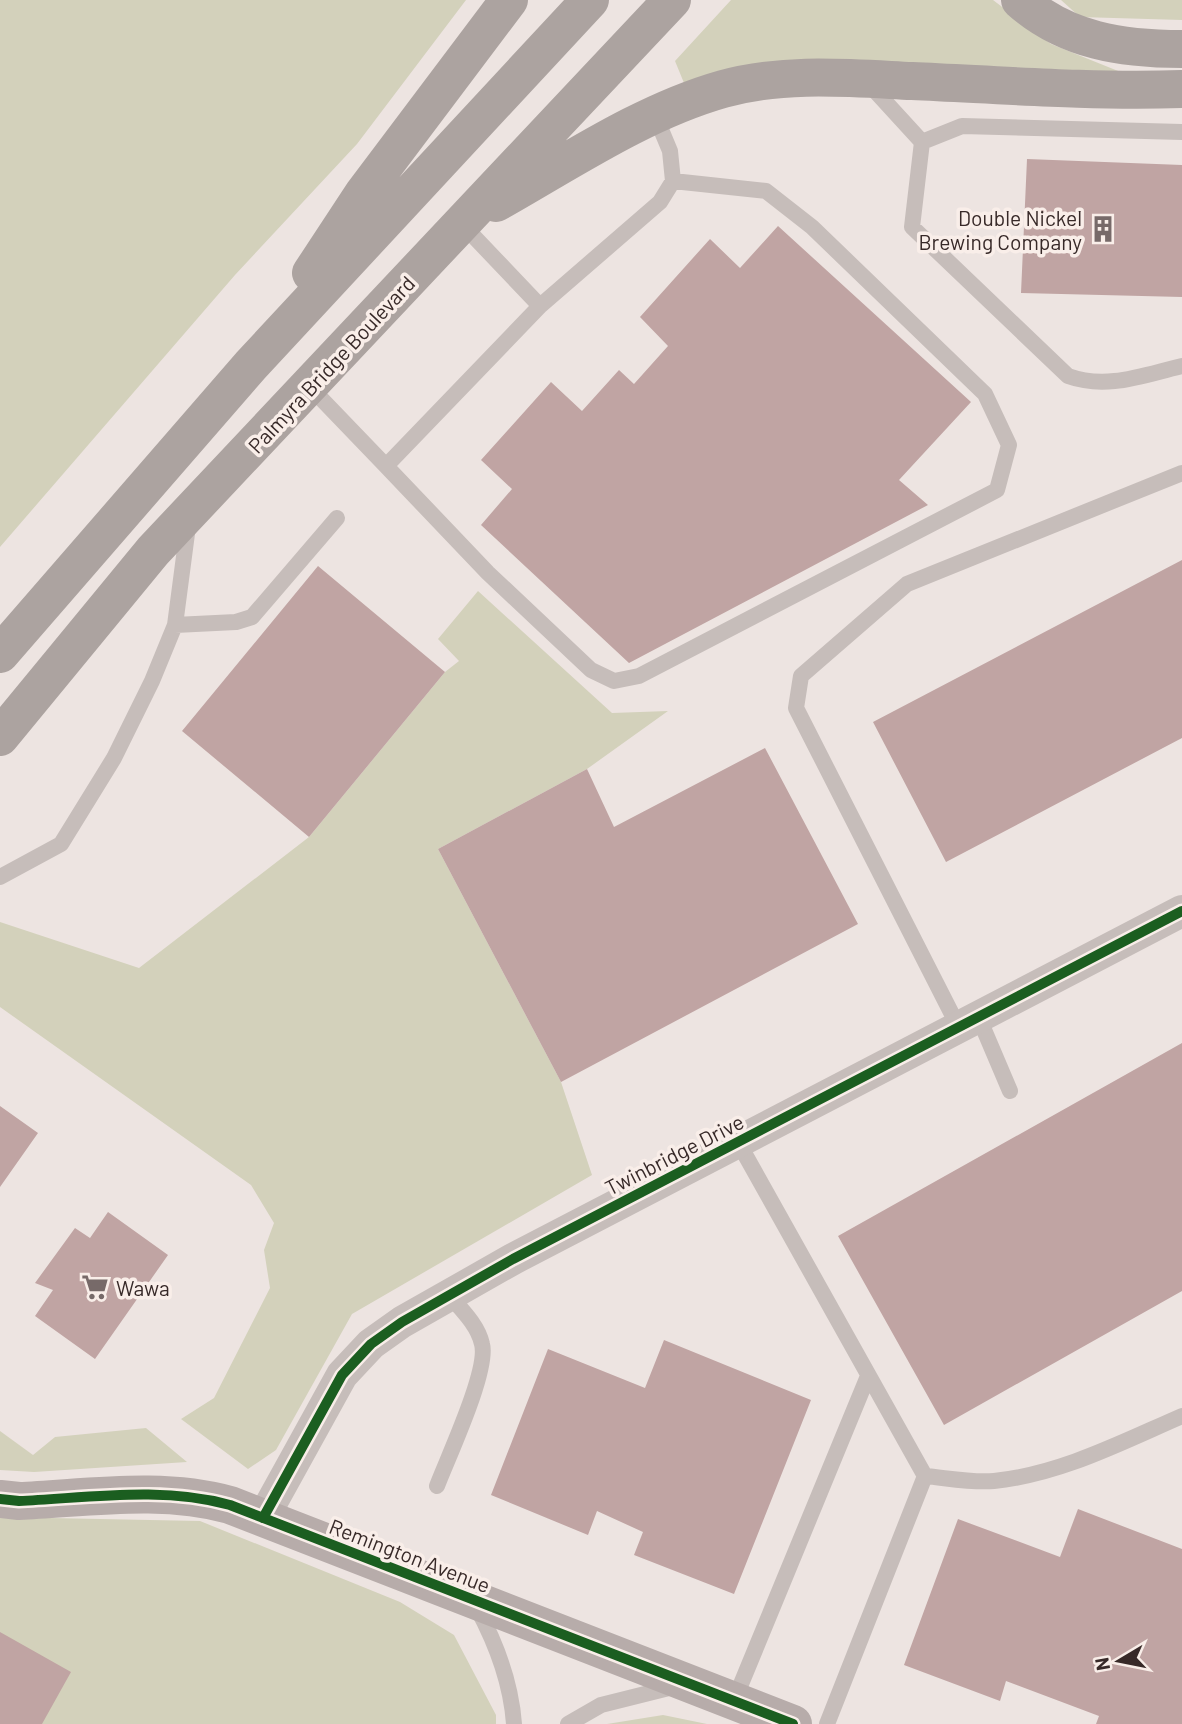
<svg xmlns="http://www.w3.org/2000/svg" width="1182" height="1724" font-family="Barlow,sans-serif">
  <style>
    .green { fill: #d3d1bb }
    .building { fill: #c0a4a3 }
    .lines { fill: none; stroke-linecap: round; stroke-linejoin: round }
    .lane { stroke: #c6bdba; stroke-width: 16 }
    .street { stroke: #c6bdba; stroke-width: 32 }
    .secondary { stroke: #b7acaa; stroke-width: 38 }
    .highway { stroke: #aca3a0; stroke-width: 38 }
    .cycleway-casing { stroke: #f9eee9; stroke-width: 15 }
    .cycleway { stroke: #1b5e20; stroke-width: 10 }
    .labels { text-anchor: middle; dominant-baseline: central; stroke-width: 7; stroke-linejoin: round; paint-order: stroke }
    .poi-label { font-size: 21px; fill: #372928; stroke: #f9eee9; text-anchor: end }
    .street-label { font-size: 21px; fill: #372928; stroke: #f9eee9 }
  </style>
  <rect width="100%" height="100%" fill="#ede4e1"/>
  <path class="green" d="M 0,0 L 466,0 L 357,144 L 235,275 L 0,547 Z
    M 731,0 L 993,0 L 1051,44 L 1133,77 L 684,83 L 675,61 Z
    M 1061,0 L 1182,0 L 1182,20 L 1080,17 Z
    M 478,591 L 612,713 L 668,711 L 587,769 L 438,849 L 561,1082 L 592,1175 L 352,1314 L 276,1450 L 248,1469 L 181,1419 L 214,1398 L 270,1288 L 264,1250 L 274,1223 L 251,1185 L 0,1007 L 0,922 L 139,968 L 309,837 L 445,672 L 459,661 L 438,639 Z
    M 146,1428 L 187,1462 L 34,1472 L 0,1470 L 0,1431 L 33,1455 L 55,1437 Z
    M 0,1517 L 200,1521 L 400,1602 L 454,1635 L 496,1715 L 496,1724 L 0,1724 Z
    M 663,1715 L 707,1724 L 607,1724 Z"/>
  <path class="building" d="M 1027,159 L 1182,165 L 1182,297 L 1021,293 Z
    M 778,226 L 971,402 L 899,480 L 928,505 L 629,663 L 481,525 L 512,489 L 481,460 L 551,382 L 582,411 L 619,370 L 634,384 L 668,346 L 640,317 L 710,239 L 740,268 Z
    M 1182,560 L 1182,738 L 946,862 L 873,722 Z
    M 318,566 L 445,672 L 309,837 L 182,731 Z
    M 765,748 L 858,924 L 561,1082 L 438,849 L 587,769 L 614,827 Z
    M 1182,1043 L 1182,1291 L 944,1425 L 838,1236 Z
    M 0,1106 L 38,1133 L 0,1187 Z
    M 108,1212 L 168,1255 L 95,1359 L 35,1316 L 53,1290 L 35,1283 L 75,1228 L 90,1238 Z
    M 664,1340 L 811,1400 L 734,1594 L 634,1555 L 643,1532 L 597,1511 L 588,1535 L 491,1495 L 548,1349 L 645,1388 Z
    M 1078,1509 L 1182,1549 L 1182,1724 L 1096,1724 L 1099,1716 L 1006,1681 L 1000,1701 L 904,1665 L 958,1519 L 1060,1557 Z
    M 0,1632 L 71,1672 L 42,1724 L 0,1724 Z"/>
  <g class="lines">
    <path class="lane" d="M 868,83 L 922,142 L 912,227 L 1068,376 C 1107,390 1143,375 1182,366
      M 922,142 L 962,126 L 1182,132
      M 462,224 L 540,306
      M 310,387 L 386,466 L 540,306 L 660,202 L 673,181 L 670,151 L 655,115
      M 386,466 L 488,573 L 591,670 L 614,681 L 639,676 L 997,490 L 1009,445 L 985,394 L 812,227 L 766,191 L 673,181
      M 175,625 L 236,622 L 252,617 L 337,518
      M 0,877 L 61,844 L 114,758 L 152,681 L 175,625 L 188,526
      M 979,1018 L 1010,1091
      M 959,1028 L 796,708 L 801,676 L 907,584 L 1182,473
      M 738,1142 L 925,1476 L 827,1724
      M 925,1476 C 947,1478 972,1483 994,1481 C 1061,1474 1122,1442 1182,1416
      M 437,1486 C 448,1457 489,1370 482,1344 C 478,1325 461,1309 449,1295
      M 477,1608 C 497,1645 511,1682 514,1724
      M 734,1701 L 868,1376
      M 568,1724 L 601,1705 L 677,1686"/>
    <path class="street" d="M 263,1518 L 342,1375 L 371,1344 L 402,1322 L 513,1259 L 1182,911"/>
    <path class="secondary" d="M 0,1499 L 19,1501 C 88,1498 162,1486 230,1505 L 793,1724"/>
    <path class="highway" d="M 1020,0 C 1066,41 1123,49 1182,49
      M 496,203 C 569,162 642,112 723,89 C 784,72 849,78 912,81 C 1002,85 1092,92 1182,89
      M 311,273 L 363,194 L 509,0
      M 0,654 L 251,365 L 590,0
      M 0,737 L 153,551 L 672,0"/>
    <defs>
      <path id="cycleway" d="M 0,1499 L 19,1501 C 88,1498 162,1486 230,1505 L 793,1724
        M 263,1518 L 342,1375 L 371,1344 L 402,1322 L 513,1259 L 1182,911"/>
    </defs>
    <use href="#cycleway" class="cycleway-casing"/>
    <use href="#cycleway" class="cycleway"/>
  </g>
  <defs>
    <symbol id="building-bare" viewBox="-9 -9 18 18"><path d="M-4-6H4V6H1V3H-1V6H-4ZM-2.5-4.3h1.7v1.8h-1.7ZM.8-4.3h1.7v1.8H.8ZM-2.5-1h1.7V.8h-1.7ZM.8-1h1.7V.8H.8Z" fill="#776a69" stroke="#f9eee9" stroke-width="2.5" paint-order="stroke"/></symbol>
    <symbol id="supermarket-bare" viewBox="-9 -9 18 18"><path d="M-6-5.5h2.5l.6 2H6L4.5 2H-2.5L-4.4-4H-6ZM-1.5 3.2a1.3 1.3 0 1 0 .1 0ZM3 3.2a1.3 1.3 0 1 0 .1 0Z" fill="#776a69" stroke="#f9eee9" stroke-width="2.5" paint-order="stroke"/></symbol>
  </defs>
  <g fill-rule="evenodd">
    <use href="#building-bare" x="1084" y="210" width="38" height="38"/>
    <use href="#supermarket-bare" x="76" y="1268" width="38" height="38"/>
  </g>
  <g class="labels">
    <g class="poi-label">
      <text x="1082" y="217">Double Nickel<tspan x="1082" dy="24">Brewing Company</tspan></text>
      <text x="116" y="1287" text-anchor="start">Wawa</text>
    </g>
    <g class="street-label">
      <text transform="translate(331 364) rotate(-47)">Palmyra Bridge Boulevard</text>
      <text transform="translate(674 1154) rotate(-27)">Twinbridge Drive</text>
      <text transform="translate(410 1555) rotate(21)">Remington Avenue</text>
    </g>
  </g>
  <g transform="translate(1119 1661) rotate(260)" stroke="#f9eee9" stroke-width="5" paint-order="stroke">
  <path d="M0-5L12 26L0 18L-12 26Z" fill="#372928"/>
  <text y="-10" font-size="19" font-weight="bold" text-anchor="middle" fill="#372928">N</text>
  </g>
</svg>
